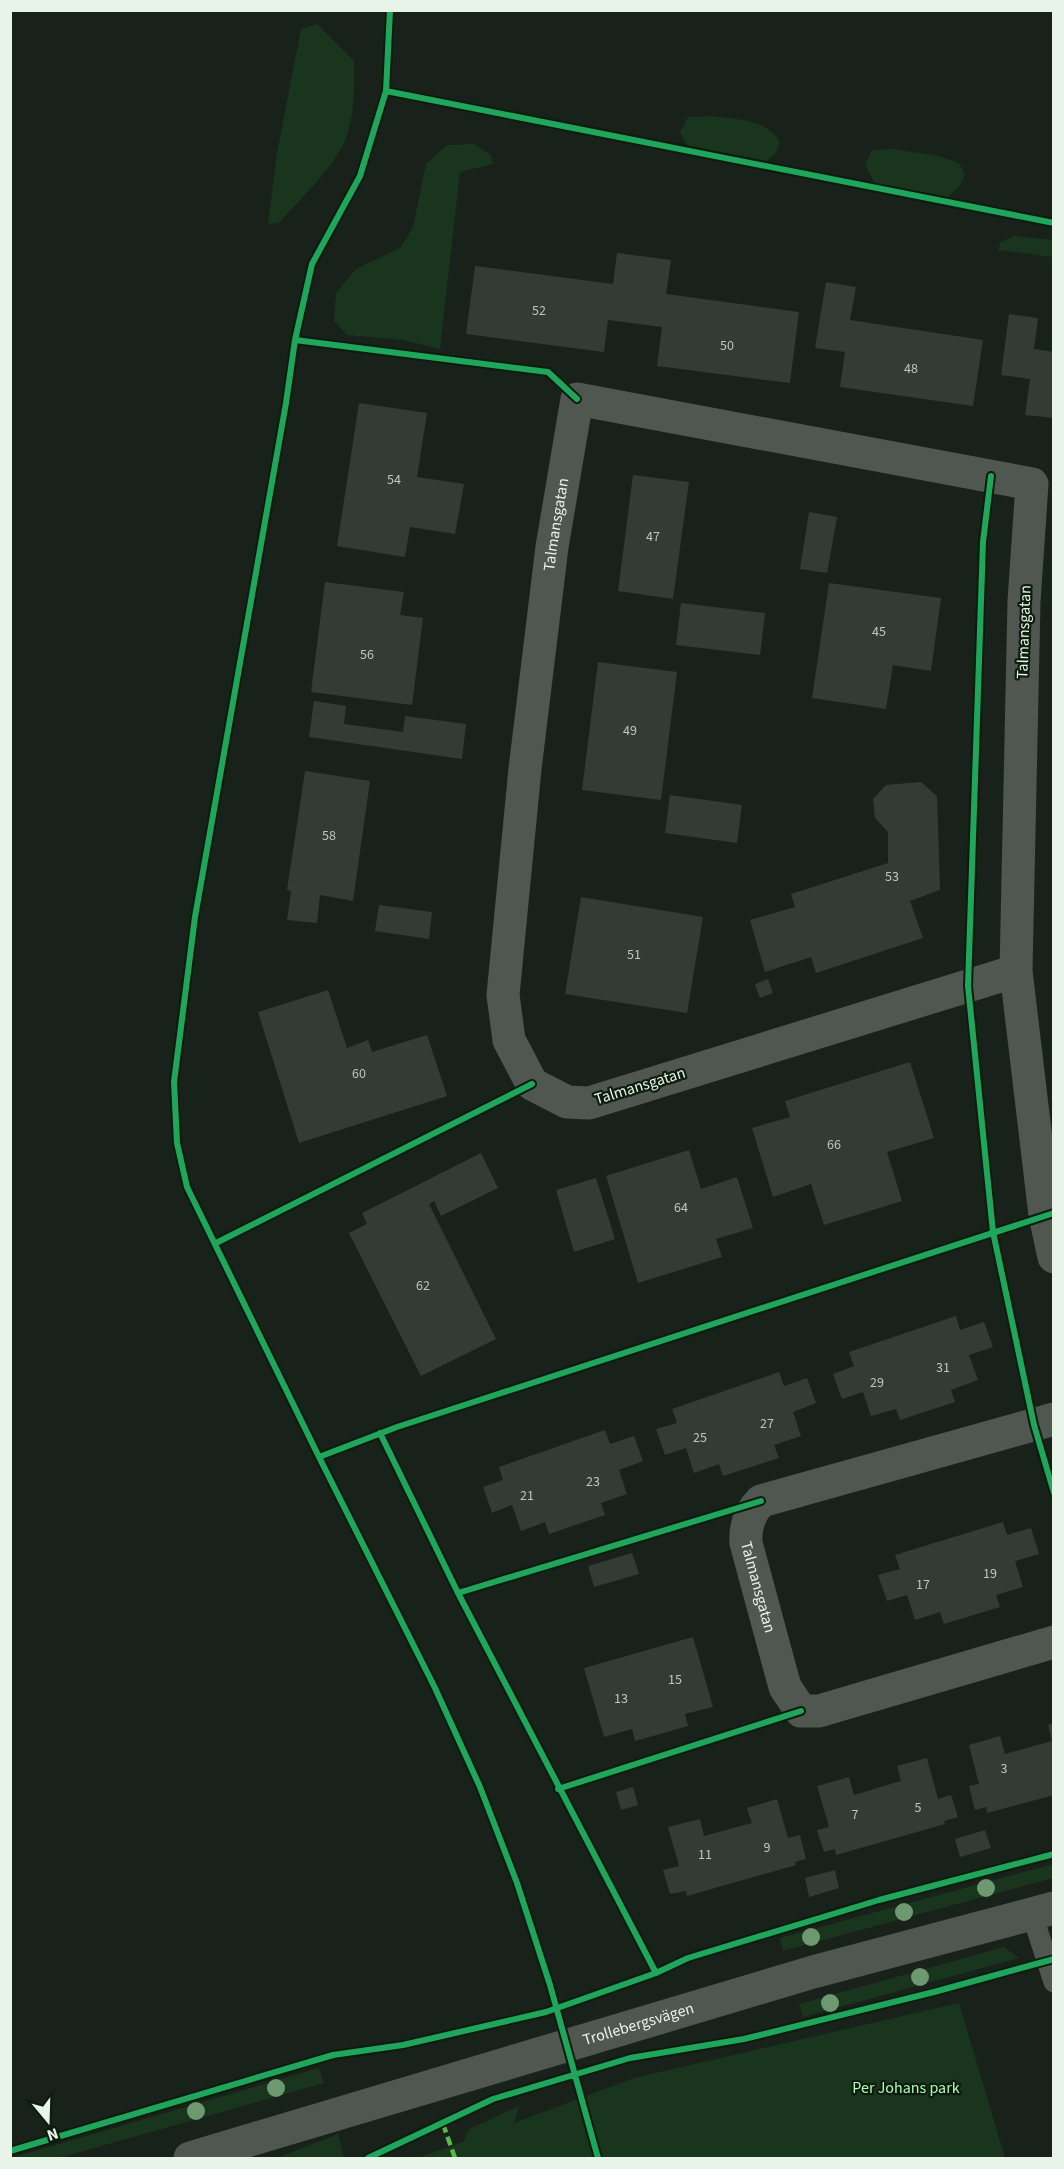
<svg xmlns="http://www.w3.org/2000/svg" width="1064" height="2169" font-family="'Source Sans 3',sans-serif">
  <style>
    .green { fill: #1a351d }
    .building { fill: #343b34 }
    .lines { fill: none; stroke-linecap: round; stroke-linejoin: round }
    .service { stroke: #4f5750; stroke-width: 21 }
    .minor { stroke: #4f5750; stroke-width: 33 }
    .tertiary { stroke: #4f5750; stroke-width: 33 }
    .quiet { stroke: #58b947; stroke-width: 4.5; stroke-dasharray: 9 4.5; stroke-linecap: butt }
    .cycleway-casing { stroke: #0c1c0d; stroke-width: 10 }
    .cycleway { stroke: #20a55d; stroke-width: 6 }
    .tree { fill: #6d9870 }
    .labels { text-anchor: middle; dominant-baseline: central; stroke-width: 4.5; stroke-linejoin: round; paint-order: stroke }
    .number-label { font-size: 14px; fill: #bcc6bc }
    .street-label { font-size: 16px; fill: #e9f4e9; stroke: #0c1c0d }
    .park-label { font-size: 16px; fill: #b2f8b7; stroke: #0c1c0d }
  </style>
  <rect width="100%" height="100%" fill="#18221a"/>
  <path class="green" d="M 317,24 L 354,61 C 354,86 355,112 347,135 C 339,163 298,201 279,223 L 268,224 L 277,153 L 301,29 Z
    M 709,116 C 733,119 767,118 780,142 L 775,154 L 761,165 L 690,150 L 680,133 L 688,117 Z
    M 474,144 L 491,155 L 493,164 L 460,172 L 440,349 L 403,340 L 347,335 L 334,321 L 336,293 L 356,269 L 400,248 L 413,227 L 426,164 L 447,145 Z
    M 893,149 L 939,156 L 959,163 L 965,175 L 959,187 L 945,199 L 875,183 L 865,165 L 872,150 Z
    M 1014,236 L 1053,240 L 1053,257 L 998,250 L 1001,242 Z
    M 1053,1864 L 1053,1878 L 783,1951 L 780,1938 Z
    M 1004,1947 L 1019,1958 L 803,2017 L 799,2004 Z
    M 959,2003 L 1005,2158 L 417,2158 L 463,2142 L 469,2129 L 519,2106 L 514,2123 L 634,2078 Z
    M 319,2068 L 324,2083 L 59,2158 L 11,2158 Z
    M 338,2134 L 344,2158 L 277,2158 Z"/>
  <path class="building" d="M 617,253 L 671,260 L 666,294 L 799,312 L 790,383 L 657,366 L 662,327 L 608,320 L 604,352 L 466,334 L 475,266 L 613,284 Z
    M 826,282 L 856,287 L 850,320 L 983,340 L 973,406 L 840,387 L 845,352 L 815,348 Z
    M 1009,314 L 1038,318 L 1034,349 L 1054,352 L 1054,418 L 1025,415 L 1030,379 L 1001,375 Z
    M 359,403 L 427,413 L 417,477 L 464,484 L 455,534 L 410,527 L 405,557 L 337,546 Z
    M 633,475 L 689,482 L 673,599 L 618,591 Z
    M 809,512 L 837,517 L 827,573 L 800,569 Z
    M 325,582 L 404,592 L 400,615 L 423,618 L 412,705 L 311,692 Z
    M 829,583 L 941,598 L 931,671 L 893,665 L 886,709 L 812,698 Z
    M 681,603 L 765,613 L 760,655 L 676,645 Z
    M 598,662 L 677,672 L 661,800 L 582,790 Z
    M 314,701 L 346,706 L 344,724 L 403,732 L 405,716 L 466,724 L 462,759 L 309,737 Z
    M 305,771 L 370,781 L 353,901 L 320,895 L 317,923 L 287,920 L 291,891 L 287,890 Z
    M 921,782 L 937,796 L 940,890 L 910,901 L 923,938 L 816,973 L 811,957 L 765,972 L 750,920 L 795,907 L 791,894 L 888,863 L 888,832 L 875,818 L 873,799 L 886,785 Z
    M 670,795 L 742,805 L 737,843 L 665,833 Z
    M 581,897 L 703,917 L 687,1013 L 565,994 Z
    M 379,905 L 432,912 L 429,939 L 375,931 Z
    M 768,979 L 773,993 L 760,998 L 755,984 Z
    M 328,990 L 347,1048 L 368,1040 L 372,1052 L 427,1035 L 447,1096 L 299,1143 L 258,1012 Z
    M 910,1062 L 934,1138 L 887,1152 L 902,1201 L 824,1225 L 811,1184 L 773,1197 L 752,1128 L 790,1117 L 785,1101 Z
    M 689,1150 L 701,1189 L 737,1177 L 753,1228 L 716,1239 L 722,1257 L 638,1283 L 606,1176 Z
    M 481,1153 L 498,1188 L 441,1216 L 434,1201 L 429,1204 L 496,1339 L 421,1376 L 349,1233 L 367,1224 L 362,1213 Z
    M 596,1178 L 615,1239 L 574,1252 L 556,1190 Z
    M 956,1316 L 960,1330 L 984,1322 L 993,1347 L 969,1355 L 978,1380 L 951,1390 L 955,1402 L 900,1420 L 896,1409 L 871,1416 L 863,1392 L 842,1399 L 833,1374 L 854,1366 L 849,1352 Z
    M 779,1372 L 784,1386 L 807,1378 L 816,1403 L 793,1412 L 801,1436 L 774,1445 L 779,1458 L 723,1476 L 719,1464 L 694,1473 L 686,1448 L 665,1455 L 656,1429 L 677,1423 L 672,1409 Z
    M 605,1430 L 610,1444 L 634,1436 L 643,1461 L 619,1470 L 627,1494 L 601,1503 L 605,1515 L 549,1534 L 545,1522 L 521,1531 L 512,1505 L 492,1513 L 483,1487 L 503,1480 L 499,1467 Z
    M 1003,1522 L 1007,1535 L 1031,1528 L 1039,1554 L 1015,1561 L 1023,1587 L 996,1595 L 1000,1607 L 944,1624 L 940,1612 L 915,1620 L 907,1595 L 887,1601 L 878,1575 L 900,1569 L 895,1555 Z
    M 632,1553 L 639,1574 L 594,1587 L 588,1566 Z
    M 693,1637 L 713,1707 L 685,1714 L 688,1726 L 660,1734 L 635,1741 L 632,1729 L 604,1737 L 584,1668 Z
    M 1054,1723 L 1054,1795 L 987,1813 L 986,1807 L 975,1810 L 969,1786 L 979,1784 L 969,1745 L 1000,1736 L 1005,1754 L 1052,1741 L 1048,1725 Z
    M 927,1758 L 938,1799 L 951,1795 L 958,1817 L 944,1821 L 945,1824 L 836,1855 L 835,1849 L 824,1852 L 817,1830 L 829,1827 L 817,1786 L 849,1777 L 854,1795 L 901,1781 L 897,1766 Z
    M 633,1787 L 638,1805 L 621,1810 L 616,1792 Z
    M 777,1799 L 788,1838 L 800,1835 L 806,1859 L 795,1862 L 796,1865 L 687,1896 L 686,1891 L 670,1894 L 663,1870 L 679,1866 L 668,1827 L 700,1819 L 704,1836 L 752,1823 L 747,1808 Z
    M 985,1830 L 991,1848 L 960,1857 L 955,1839 Z
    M 835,1870 L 839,1888 L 809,1897 L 805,1878 Z"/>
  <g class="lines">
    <path class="service" d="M 1032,1914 L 1054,1982"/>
    <g class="minor">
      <path id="s1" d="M 1016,971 L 589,1103 L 567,1102 L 532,1084 L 509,1040 L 503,995 L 525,769 L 552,547 L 577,399 L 1032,484 L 1024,601 L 1016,971 L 1045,1215 L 1054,1257"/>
      <path id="s2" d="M 1054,1419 L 761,1501 C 749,1513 745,1527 746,1543 L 785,1687 L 801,1711 L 819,1711 L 1054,1642"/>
    </g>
    <path class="tertiary" id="s3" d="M 190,2158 L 813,1972 L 1054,1908"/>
    <path class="quiet" d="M 443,2124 L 455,2158"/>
    <defs>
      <path id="cycleway" d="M 390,10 L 386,91 L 360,176 L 312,264 L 295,340 L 286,403 L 195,917 L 174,1082 L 177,1143 L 187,1187 L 319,1457 L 435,1688 L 480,1787 L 517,1883 L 550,1985 L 598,2158
        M 386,91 L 1054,223
        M 295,340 L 548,372 L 577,399
        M 991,476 L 983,542 L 968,986 L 993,1232 L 1034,1425 L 1054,1493
        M 216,1243 L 532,1084
        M 380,1433 L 458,1593 L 656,1973
        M 319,1457 L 397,1427 L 1054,1213
        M 458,1593 L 761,1501
        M 558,1789 L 801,1711
        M 10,2151 L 333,2055 L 403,2045 L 546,2012 L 656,1973 L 688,1958 L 879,1900 L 1054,1854
        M 368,2158 L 493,2099 L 630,2058 L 744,2039 L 934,1992 L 1054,1959"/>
    </defs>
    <use href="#cycleway" class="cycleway-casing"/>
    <use href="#cycleway" class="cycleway"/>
  </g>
  <g class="tree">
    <circle cx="986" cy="1888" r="9"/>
    <circle cx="904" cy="1912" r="9"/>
    <circle cx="811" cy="1937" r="9"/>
    <circle cx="920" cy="1977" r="9"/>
    <circle cx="830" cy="2003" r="9"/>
    <circle cx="276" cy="2088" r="9"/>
    <circle cx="196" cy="2111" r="9"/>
  </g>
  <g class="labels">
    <g class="number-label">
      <text x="539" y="311">52</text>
      <text x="727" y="346">50</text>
      <text x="911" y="369">48</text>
      <text x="394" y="480">54</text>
      <text x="653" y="537">47</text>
      <text x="879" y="632">45</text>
      <text x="367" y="655">56</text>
      <text x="630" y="731">49</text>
      <text x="329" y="836">58</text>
      <text x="892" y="877">53</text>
      <text x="634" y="955">51</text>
      <text x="359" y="1074">60</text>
      <text x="834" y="1145">66</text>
      <text x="681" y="1208">64</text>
      <text x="423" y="1286">62</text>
      <text x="943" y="1368">31</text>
      <text x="877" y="1383">29</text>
      <text x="767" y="1424">27</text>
      <text x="700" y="1438">25</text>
      <text x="593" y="1482">23</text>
      <text x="527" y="1496">21</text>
      <text x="990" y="1574">19</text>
      <text x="923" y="1585">17</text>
      <text x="675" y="1680">15</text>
      <text x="621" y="1699">13</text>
      <text x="1004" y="1769">3</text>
      <text x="918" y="1808">5</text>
      <text x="855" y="1815">7</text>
      <text x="767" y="1848">9</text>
      <text x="705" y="1855">11</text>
    </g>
    <g class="street-label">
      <text stroke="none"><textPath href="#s1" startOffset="1077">Talmansgatan</textPath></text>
      <text transform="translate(1024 632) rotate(-88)">Talmansgatan</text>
      <text transform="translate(640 1086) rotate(-17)">Talmansgatan</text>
      <text stroke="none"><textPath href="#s2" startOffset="396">Talmansgatan</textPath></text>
      <text stroke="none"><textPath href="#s3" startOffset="468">Trollebergsvägen</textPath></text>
    </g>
    <g class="park-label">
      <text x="906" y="2088">Per Johans park</text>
    </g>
  </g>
  <rect width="1064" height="2169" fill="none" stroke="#e9f4e9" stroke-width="24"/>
  <g transform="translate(48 2121) rotate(161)" stroke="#0c1c0d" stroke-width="4.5" paint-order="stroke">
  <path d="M0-4.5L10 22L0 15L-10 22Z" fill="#e9f4e9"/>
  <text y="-9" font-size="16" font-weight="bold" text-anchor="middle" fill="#e9f4e9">N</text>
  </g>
</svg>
